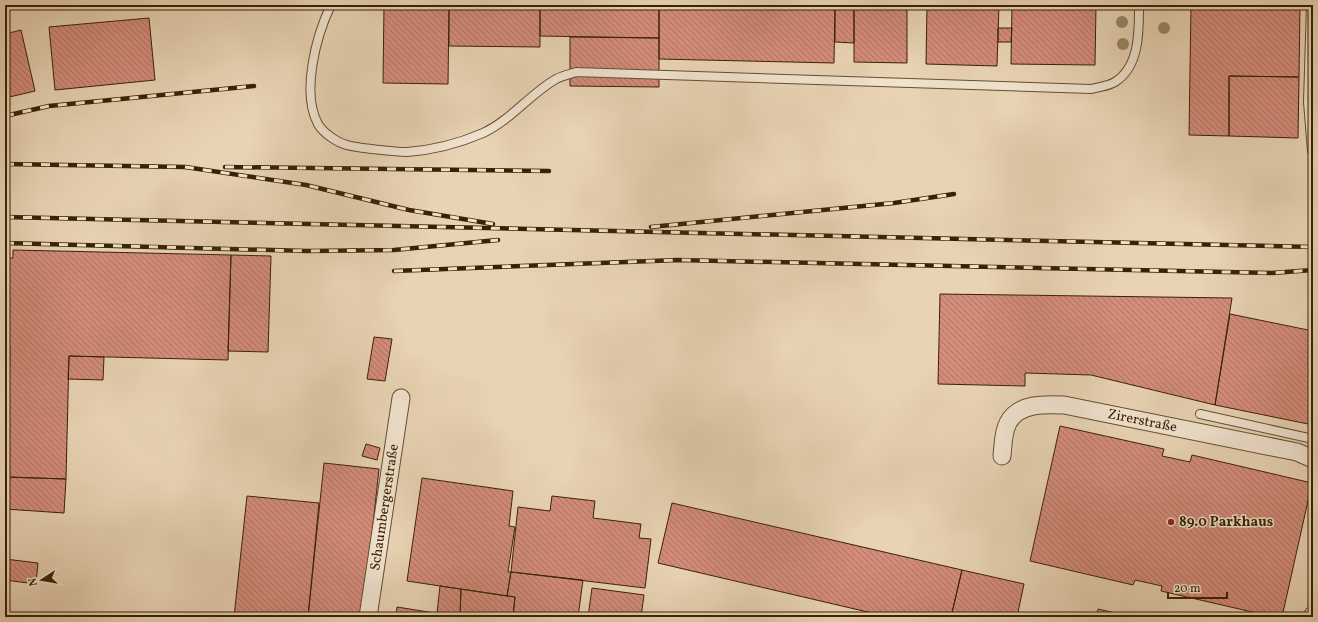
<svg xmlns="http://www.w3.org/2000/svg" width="1318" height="622" font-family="Vollkorn,serif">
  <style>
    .building { fill: url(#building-back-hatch); stroke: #392203 }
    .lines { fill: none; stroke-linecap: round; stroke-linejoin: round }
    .lane-casing { stroke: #654e2f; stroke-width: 10 }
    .street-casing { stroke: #654e2f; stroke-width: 19 }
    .lane { stroke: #f0e2ce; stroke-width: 8 }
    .street { stroke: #f0e2ce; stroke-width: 17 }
    .rail-casing { stroke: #392203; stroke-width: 4.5 }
    .rail { stroke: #f0e2ce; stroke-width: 3; stroke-dasharray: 9; stroke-linecap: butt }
    .tree { fill: #988766 }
    .poi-dot { fill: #8f2418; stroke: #f0e2ce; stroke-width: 1.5 }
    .labels { text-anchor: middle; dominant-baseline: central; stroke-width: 3; stroke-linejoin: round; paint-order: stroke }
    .street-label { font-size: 14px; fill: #392203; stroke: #f0e2ce }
    .poi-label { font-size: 14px; font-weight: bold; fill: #392203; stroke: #f0e2ce; text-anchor: start }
  </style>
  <defs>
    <pattern id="building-back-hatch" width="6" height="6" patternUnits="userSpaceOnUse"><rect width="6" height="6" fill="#d48c7b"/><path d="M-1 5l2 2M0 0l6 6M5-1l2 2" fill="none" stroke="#ad7263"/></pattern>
  </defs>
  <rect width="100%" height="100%" fill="#e8d3b4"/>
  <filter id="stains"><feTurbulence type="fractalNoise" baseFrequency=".005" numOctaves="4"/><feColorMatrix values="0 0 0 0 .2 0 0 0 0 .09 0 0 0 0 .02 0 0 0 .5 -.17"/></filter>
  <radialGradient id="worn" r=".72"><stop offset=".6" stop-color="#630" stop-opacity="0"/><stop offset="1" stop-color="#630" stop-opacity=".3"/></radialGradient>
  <path class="building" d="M 384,5 L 449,5 L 448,84 L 383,83 Z
    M 449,5 L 540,5 L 540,47 L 449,46 Z
    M 540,5 L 659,5 L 659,38 L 540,36 Z
    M 659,5 L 835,5 L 834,63 L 659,59 Z
    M 835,5 L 854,5 L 854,43 L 835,42 Z
    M 854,5 L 907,5 L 907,63 L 854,62 Z
    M 927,5 L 999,5 L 997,66 L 926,64 Z
    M 1012,5 L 1096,5 L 1095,65 L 1011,64 Z
    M 1191,5 L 1300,5 L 1299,77 L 1229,76 L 1229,136 L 1189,135 Z
    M 149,18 L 155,80 L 55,90 L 49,27 Z
    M 998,28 L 1012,28 L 1011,42 L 998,42 Z
    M 21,30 L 35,91 L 5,98 L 5,34 Z
    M 570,37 L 659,38 L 659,87 L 570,86 Z
    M 1229,76 L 1299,77 L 1298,138 L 1229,136 Z
    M 13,250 L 231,255 L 228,360 L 69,356 L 66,479 L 7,477 L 10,349 L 5,349 L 5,258 L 13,258 Z
    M 231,255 L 271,256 L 268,352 L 228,351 Z
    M 940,294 L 1232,298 L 1215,405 L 1091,375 L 1025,373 L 1025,386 L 938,384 Z
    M 1230,314 L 1313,331 L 1313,425 L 1215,405 Z
    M 374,337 L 392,339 L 385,381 L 367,379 Z
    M 69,356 L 104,357 L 103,380 L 68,379 Z
    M 1060,426 L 1164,449 L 1162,456 L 1190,462 L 1192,455 L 1312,483 L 1282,617 L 1274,617 L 1161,591 L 1162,586 L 1135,580 L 1133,585 L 1030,561 Z
    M 366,444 L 380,448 L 377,460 L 362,456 Z
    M 324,463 L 379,469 L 363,617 L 308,617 Z
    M 5,477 L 66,479 L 64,513 L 5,509 Z
    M 422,478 L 513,491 L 509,526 L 515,527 L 508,572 L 511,572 L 507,596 L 407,581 Z
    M 247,496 L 319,503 L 308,617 L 234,617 Z
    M 552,496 L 595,501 L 593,518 L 641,524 L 639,538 L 651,539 L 645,588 L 511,572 L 518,507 L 550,511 Z
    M 672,503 L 962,570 L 951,617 L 889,617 L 658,563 Z
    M 5,559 L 38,563 L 36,584 L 5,580 Z
    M 962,570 L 1024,584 L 1017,617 L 951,617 Z
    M 511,572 L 583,580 L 578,617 L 513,617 L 515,597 L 507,596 Z
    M 440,586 L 461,589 L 460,617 L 437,613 Z
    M 592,588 L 644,595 L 641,617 L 588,617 Z
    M 461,589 L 515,597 L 513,617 L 460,617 Z
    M 397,607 L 460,617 L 396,617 Z
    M 1098,609 L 1133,617 L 1096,617 Z"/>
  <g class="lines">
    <defs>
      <path id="lane" d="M 331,5 C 316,36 301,93 318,124 C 323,133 338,143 347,145 C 357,148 397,152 407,152 C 433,150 460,143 483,133 C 511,120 530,94 556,79 C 562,76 570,74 576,72 L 1091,89 C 1098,87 1109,86 1115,82 C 1140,66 1139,31 1139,5
        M 1311,5 L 1308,102 L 1312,151
        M 1200,414 L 1313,439"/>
      <g id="street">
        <path id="s1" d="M 1002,456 C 1003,446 1003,432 1008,423 C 1018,403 1045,404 1064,405 L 1297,452 L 1313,459"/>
        <path id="s2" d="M 368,617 L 401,398"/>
        <path d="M 1313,617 L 1313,615"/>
      </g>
    </defs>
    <use href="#lane" class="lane-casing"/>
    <use href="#street" class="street-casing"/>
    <use href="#lane" class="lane"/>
    <use href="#street" class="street"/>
    <defs>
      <path id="rail" d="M 5,116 L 49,106 L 254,86
        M 5,164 L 185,167 L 306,185 L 409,210 L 493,224
        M 225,167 L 549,171
        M 5,217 L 1313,247
        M 651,227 L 894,203 L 954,194
        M 5,243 L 307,251 L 394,250 L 498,240
        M 394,271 L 678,260 L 1272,273 L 1313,270"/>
    </defs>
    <use href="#rail" class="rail-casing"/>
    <use href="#rail" class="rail"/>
  </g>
  <g class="tree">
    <circle cx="1122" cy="22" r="6"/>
    <circle cx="1164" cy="28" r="6"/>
    <circle cx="1123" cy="44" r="6"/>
  </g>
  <circle class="poi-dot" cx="1171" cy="522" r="4"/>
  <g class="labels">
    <g class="street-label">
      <text stroke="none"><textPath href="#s1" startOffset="176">Zirerstraße</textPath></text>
      <text stroke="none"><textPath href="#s2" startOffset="111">Schaumbergerstraße</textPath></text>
    </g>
    <g class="poi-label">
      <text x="1179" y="522">89.0 Parkhaus</text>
    </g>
  </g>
  <rect width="1318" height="622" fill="none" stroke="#e8d3b4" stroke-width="20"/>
  <rect x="6" y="6" width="1306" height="610" fill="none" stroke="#392203" stroke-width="2"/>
  <rect x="10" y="10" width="1298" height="602" fill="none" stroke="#392203"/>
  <g transform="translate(42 580) rotate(258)" stroke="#f0e2ce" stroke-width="3" paint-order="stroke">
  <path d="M0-3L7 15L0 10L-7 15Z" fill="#392203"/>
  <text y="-6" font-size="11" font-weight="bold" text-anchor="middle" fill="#392203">N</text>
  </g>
  <path d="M1168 592v6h59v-6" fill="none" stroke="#392203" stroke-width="2"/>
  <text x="1174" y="592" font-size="12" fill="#392203" stroke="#f0e2ce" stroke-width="3" paint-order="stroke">20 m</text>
  <rect width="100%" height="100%" filter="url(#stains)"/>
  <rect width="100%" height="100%" fill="url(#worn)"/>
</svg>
